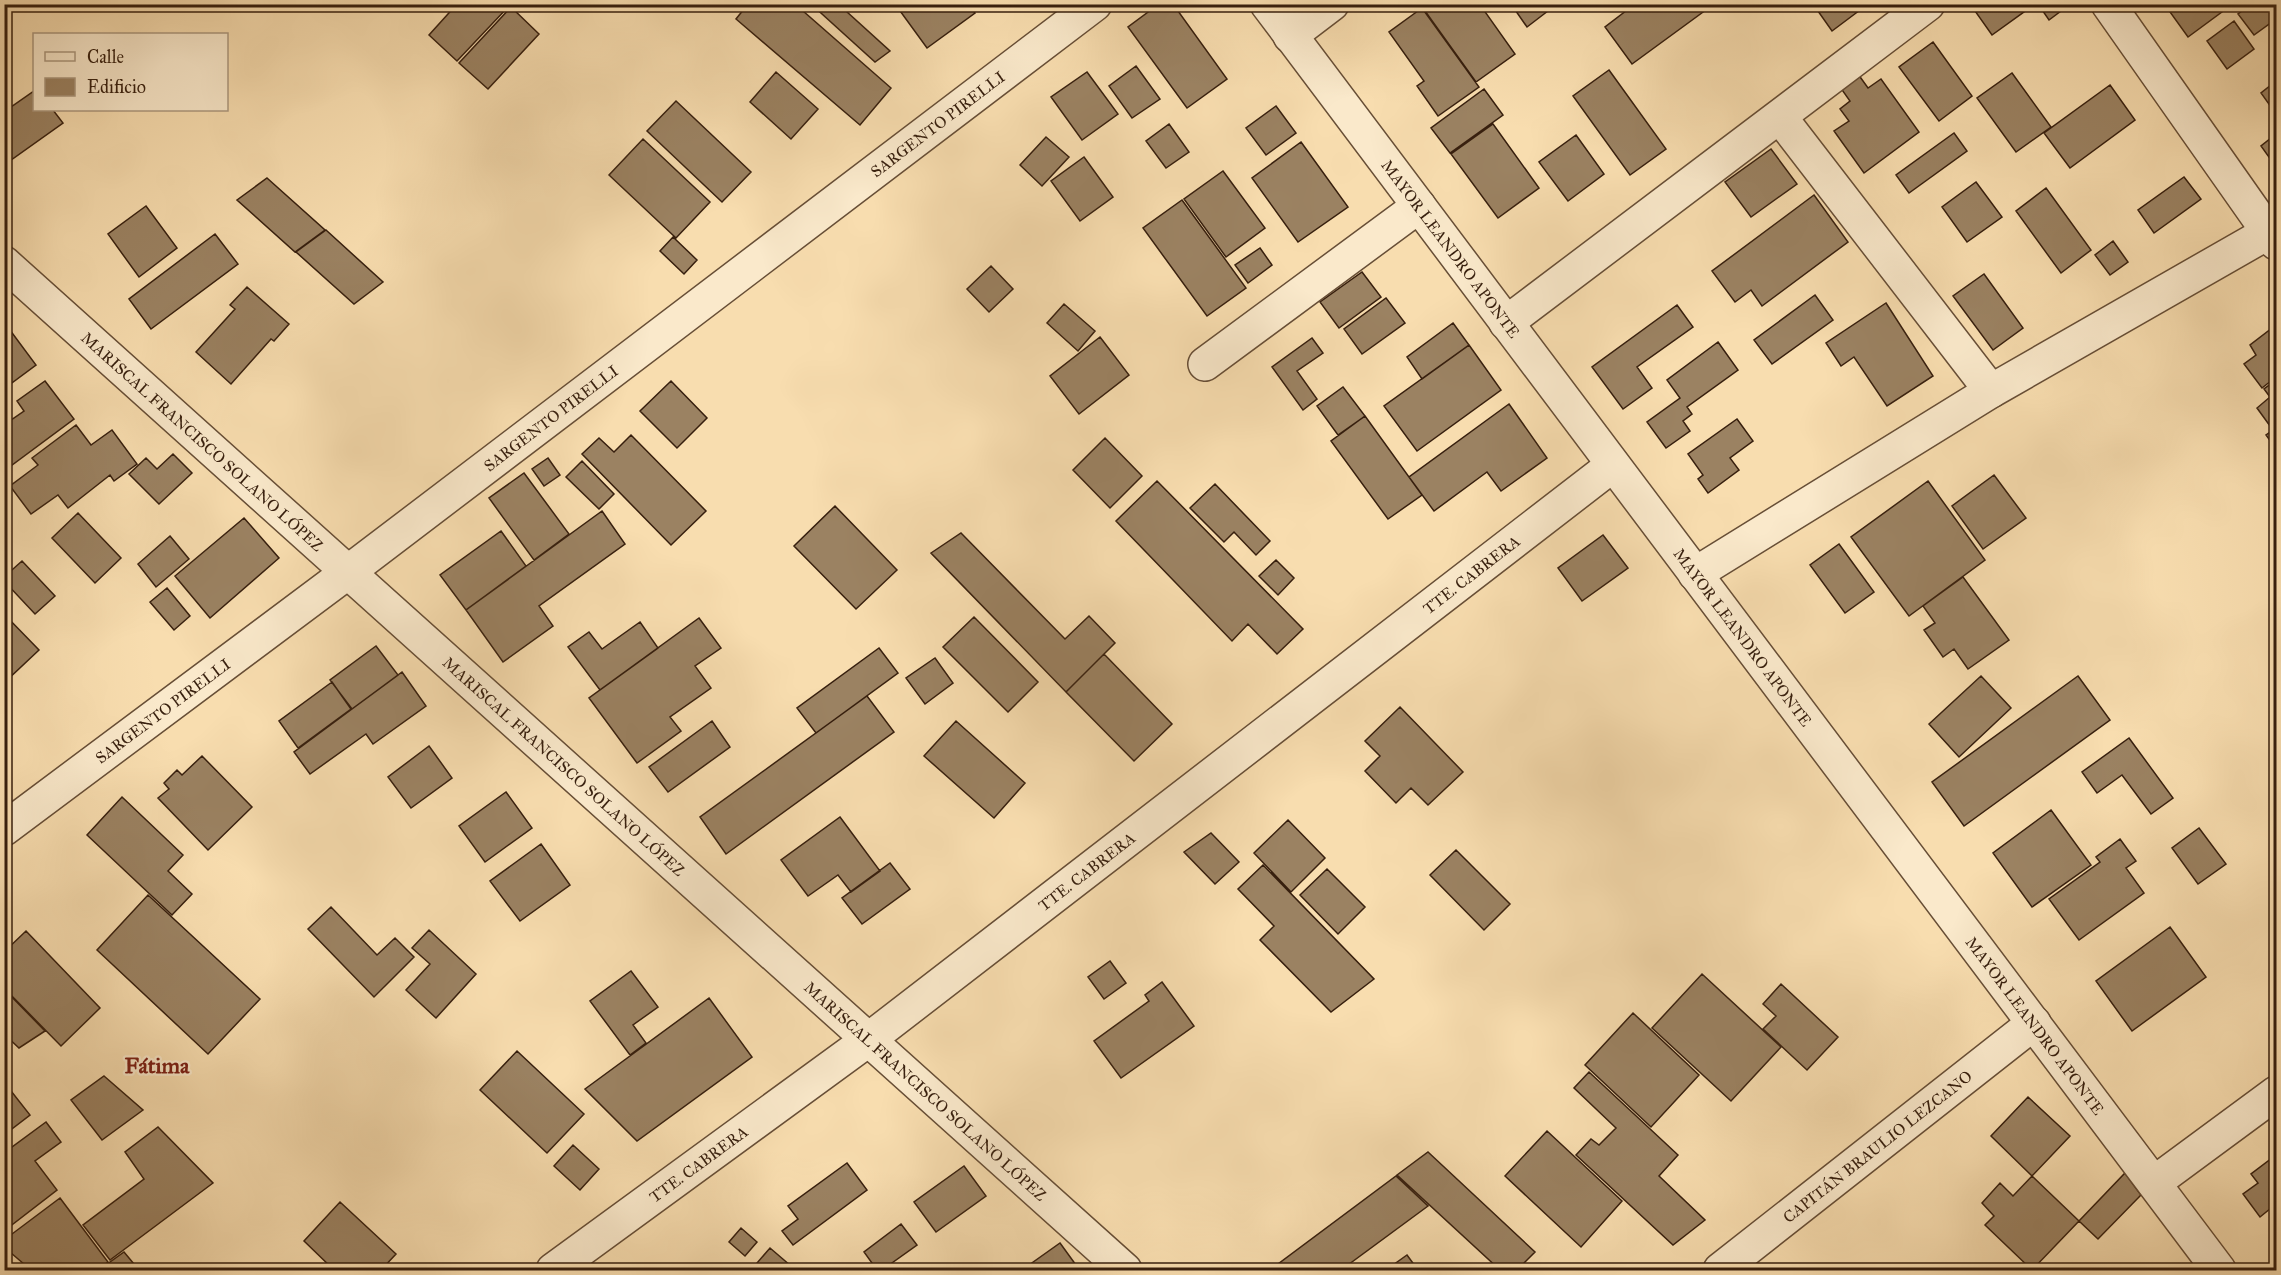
<svg xmlns="http://www.w3.org/2000/svg" width="2281" height="1275" font-family="'IM FELL Great Primer',serif">
  <style>
    .building { fill: #9b8262; stroke: #371f0e; stroke-width: 1.5 }
    .lines { fill: none; stroke-linecap: round; stroke-linejoin: round }
    .minor-casing { stroke: #674e36; stroke-width: 36 }
    .minor { stroke: #fae9cb; stroke-width: 33 }
    .labels { text-anchor: middle; dominant-baseline: central; stroke-width: 4.5; stroke-linejoin: round; paint-order: stroke }
    .street-label { font-size: 16px; fill: #371f0e; stroke: #fae9cb }
    .district-label { font-size: 22px; font-weight: bold; fill: #7a1f14; stroke: #fae9cb }
  </style>
  <rect width="100%" height="100%" fill="#f8ddaf"/>
  <filter id="stains"><feTurbulence type="fractalNoise" baseFrequency=".00333" numOctaves="4"/><feColorMatrix values="0 0 0 0 .2 0 0 0 0 .09 0 0 0 0 .02 0 0 0 .5 -.17"/></filter>
  <radialGradient id="worn" r=".72"><stop offset=".6" stop-color="#630" stop-opacity="0"/><stop offset="1" stop-color="#630" stop-opacity=".3"/></radialGradient>
  <path class="building" d="M 457,4 L 509,6 L 457,61 L 429,35 Z
    M 748,4 L 795,4 L 891,88 L 860,125 L 736,19 Z
    M 811,4 L 854,4 L 846,11 L 890,51 L 875,62 Z
    M 895,4 L 969,4 L 975,13 L 927,48 Z
    M 1159,4 L 1173,4 L 1227,79 L 1187,108 L 1128,27 Z
    M 1420,4 L 1489,4 L 1483,9 L 1515,54 L 1476,82 Z
    M 1511,4 L 1557,4 L 1527,27 Z
    M 1635,4 L 1714,4 L 1632,64 L 1605,27 Z
    M 1813,4 L 1868,4 L 1832,31 Z
    M 1984,4 L 2035,4 L 1992,35 L 1975,11 Z
    M 2038,4 L 2063,4 L 2065,8 L 2049,20 Z
    M 2181,4 L 2229,4 L 2230,6 L 2188,37 L 2170,12 Z
    M 2251,4 L 2276,4 L 2276,19 L 2254,35 L 2238,14 Z
    M 511,7 L 539,34 L 488,89 L 459,63 Z
    M 1422,8 L 1479,87 L 1438,116 L 1417,86 L 1424,81 L 1389,32 Z
    M 2234,21 L 2254,49 L 2227,69 L 2207,41 Z
    M 1933,42 L 1972,96 L 1939,121 L 1899,67 Z
    M 1136,66 L 1160,99 L 1132,118 L 1109,86 Z
    M 1609,70 L 1666,149 L 1630,175 L 1573,96 Z
    M 776,72 L 818,109 L 791,139 L 750,102 Z
    M 1087,72 L 1118,114 L 1082,140 L 1051,97 Z
    M 2012,73 L 2051,127 L 2016,152 L 1977,98 Z
    M 1858,74 L 1868,88 L 1881,79 L 1919,132 L 1864,173 L 1834,131 L 1849,121 L 1840,109 L 1850,101 L 1840,87 Z
    M 2276,81 L 2276,114 L 2261,93 Z
    M 2110,85 L 2135,120 L 2070,168 L 2044,133 Z
    M 1484,89 L 1503,115 L 1450,153 L 1431,128 Z
    M 34,91 L 34,110 L 53,110 L 63,123 L 4,165 L 4,112 Z
    M 676,101 L 751,172 L 722,202 L 647,131 Z
    M 1276,106 L 1296,133 L 1266,155 L 1246,128 Z
    M 1169,124 L 1189,152 L 1166,168 L 1146,141 Z
    M 1493,124 L 1539,188 L 1498,218 L 1451,154 Z
    M 1954,133 L 1967,151 L 1909,193 L 1896,175 Z
    M 2276,134 L 2276,167 L 2261,146 Z
    M 1576,135 L 1604,174 L 1568,201 L 1539,162 Z
    M 1046,137 L 1069,157 L 1042,186 L 1020,165 Z
    M 643,139 L 710,202 L 676,238 L 609,175 Z
    M 1301,142 L 1348,207 L 1298,242 L 1252,178 Z
    M 1771,149 L 1797,184 L 1751,217 L 1725,182 Z
    M 1084,157 L 1113,197 L 1080,221 L 1051,181 Z
    M 1223,171 L 1265,228 L 1226,257 L 1184,199 Z
    M 2184,177 L 2201,199 L 2154,233 L 2138,210 Z
    M 267,178 L 325,230 L 295,252 L 237,200 Z
    M 1976,182 L 2002,217 L 1967,242 L 1942,207 Z
    M 2046,188 L 2091,250 L 2061,273 L 2016,211 Z
    M 1814,195 L 1848,242 L 1762,306 L 1751,290 L 1735,302 L 1712,271 Z
    M 1182,200 L 1246,288 L 1207,316 L 1143,228 Z
    M 146,206 L 177,248 L 139,277 L 108,234 Z
    M 326,230 L 383,282 L 354,304 L 296,252 Z
    M 215,234 L 238,264 L 151,329 L 129,299 Z
    M 673,237 L 697,260 L 684,274 L 660,251 Z
    M 2113,241 L 2128,262 L 2110,275 L 2095,255 Z
    M 1260,248 L 1272,265 L 1248,283 L 1235,265 Z
    M 991,266 L 1013,289 L 989,312 L 967,289 Z
    M 1362,272 L 1381,297 L 1339,328 L 1320,302 Z
    M 1984,274 L 2023,328 L 1993,350 L 1953,296 Z
    M 247,287 L 289,324 L 274,341 L 271,339 L 231,384 L 196,352 L 235,309 L 230,305 Z
    M 1815,295 L 1833,320 L 1772,364 L 1754,340 Z
    M 1386,298 L 1405,323 L 1362,354 L 1344,329 Z
    M 1886,303 L 1933,376 L 1887,406 L 1854,357 L 1841,366 L 1826,343 Z
    M 1064,304 L 1095,331 L 1078,351 L 1047,323 Z
    M 1677,305 L 1693,327 L 1637,367 L 1652,388 L 1623,409 L 1592,367 Z
    M 4,322 L 36,365 L 5,388 L 4,387 Z
    M 1453,323 L 1469,345 L 1422,379 L 1407,357 Z
    M 2276,325 L 2276,377 L 2262,388 L 2244,364 L 2256,355 L 2250,345 Z
    M 1100,337 L 1129,375 L 1079,414 L 1050,376 Z
    M 1312,338 L 1323,353 L 1297,371 L 1317,399 L 1303,410 L 1272,367 Z
    M 1718,342 L 1738,370 L 1687,407 L 1692,414 L 1683,421 L 1690,431 L 1666,448 L 1647,422 L 1680,398 L 1667,380 Z
    M 1469,345 L 1501,390 L 1417,451 L 1384,406 Z
    M 2276,380 L 2276,449 L 2266,435 L 2273,430 L 2257,408 L 2270,397 L 2264,389 Z
    M 45,381 L 74,419 L 4,471 L 4,425 L 24,411 L 17,401 Z
    M 671,381 L 707,418 L 677,448 L 640,411 Z
    M 1343,387 L 1365,416 L 1338,435 L 1317,406 Z
    M 1509,404 L 1547,458 L 1501,491 L 1487,472 L 1434,511 L 1409,477 Z
    M 1365,416 L 1422,495 L 1388,519 L 1331,441 Z
    M 1737,419 L 1753,441 L 1730,458 L 1739,470 L 1708,493 L 1698,479 L 1703,475 L 1688,454 Z
    M 76,425 L 91,445 L 112,430 L 137,464 L 114,481 L 110,475 L 68,508 L 58,495 L 31,514 L 10,486 L 38,465 L 32,458 Z
    M 631,435 L 706,511 L 671,545 L 582,454 L 599,438 L 614,452 Z
    M 1105,438 L 1142,476 L 1110,508 L 1073,470 Z
    M 173,454 L 192,473 L 159,504 L 129,474 L 146,458 L 157,469 Z
    M 548,458 L 560,475 L 544,486 L 532,469 Z
    M 582,461 L 614,494 L 599,509 L 566,477 Z
    M 524,473 L 569,534 L 534,560 L 489,498 Z
    M 1994,475 L 2026,518 L 1983,549 L 1952,506 Z
    M 1157,481 L 1303,629 L 1277,654 L 1248,624 L 1232,641 L 1116,521 Z
    M 1928,481 L 1985,560 L 1909,616 L 1851,537 Z
    M 1215,484 L 1270,541 L 1256,555 L 1234,532 L 1224,542 L 1190,508 Z
    M 835,506 L 897,570 L 856,609 L 794,546 Z
    M 602,511 L 625,544 L 539,606 L 553,626 L 503,662 L 466,610 Z
    M 78,513 L 121,558 L 95,583 L 52,538 Z
    M 244,518 L 279,558 L 210,618 L 175,576 Z
    M 501,531 L 526,566 L 466,610 L 440,575 Z
    M 961,533 L 1065,639 L 1089,616 L 1115,643 L 1066,692 L 931,553 Z
    M 1603,535 L 1628,568 L 1582,601 L 1558,568 Z
    M 170,536 L 189,559 L 156,587 L 138,564 Z
    M 1839,544 L 1874,592 L 1845,613 L 1810,565 Z
    M 1276,560 L 1294,578 L 1278,595 L 1259,576 Z
    M 22,561 L 55,596 L 35,614 L 4,581 L 4,577 Z
    M 1963,577 L 2009,640 L 1968,669 L 1954,649 L 1943,657 L 1924,630 L 1935,623 L 1923,606 Z
    M 167,588 L 190,616 L 174,630 L 150,602 Z
    M 4,614 L 39,650 L 6,681 L 4,680 Z
    M 974,617 L 1038,682 L 1008,712 L 943,647 Z
    M 699,618 L 721,648 L 695,666 L 711,688 L 670,717 L 681,731 L 637,763 L 589,698 Z
    M 640,622 L 658,648 L 600,690 L 568,647 L 589,632 L 602,649 Z
    M 376,646 L 398,675 L 352,709 L 330,680 Z
    M 879,648 L 898,673 L 816,733 L 797,708 Z
    M 1104,654 L 1172,724 L 1134,761 L 1066,692 Z
    M 935,658 L 953,683 L 925,704 L 906,678 Z
    M 402,672 L 426,706 L 373,744 L 366,734 L 310,774 L 294,752 Z
    M 1981,676 L 2011,708 L 1959,757 L 1929,724 Z
    M 2078,676 L 2110,720 L 1964,826 L 1932,782 Z
    M 332,682 L 351,709 L 298,748 L 279,721 Z
    M 867,696 L 894,732 L 726,854 L 700,817 Z
    M 1400,707 L 1463,772 L 1428,805 L 1411,788 L 1396,803 L 1365,771 L 1380,756 L 1365,741 Z
    M 712,721 L 730,747 L 668,792 L 649,767 Z
    M 956,721 L 1025,783 L 994,818 L 924,756 Z
    M 2129,738 L 2173,798 L 2151,814 L 2122,775 L 2097,793 L 2082,772 Z
    M 429,746 L 452,778 L 411,808 L 388,777 Z
    M 202,756 L 252,807 L 208,850 L 158,798 L 169,789 L 164,783 L 177,770 L 182,775 Z
    M 506,792 L 532,828 L 485,862 L 459,826 Z
    M 122,797 L 183,855 L 168,871 L 192,894 L 172,915 L 87,835 Z
    M 2051,810 L 2091,865 L 2032,907 L 1993,853 Z
    M 840,817 L 880,871 L 851,892 L 838,875 L 808,896 L 781,860 Z
    M 1288,820 L 1325,858 L 1291,892 L 1254,853 Z
    M 2199,828 L 2226,864 L 2198,884 L 2172,848 Z
    M 1211,833 L 1239,862 L 1215,884 L 1184,852 Z
    M 2120,839 L 2136,861 L 2126,868 L 2144,893 L 2079,940 L 2049,899 L 2100,862 L 2096,857 Z
    M 541,844 L 570,885 L 520,921 L 490,881 Z
    M 1456,850 L 1510,904 L 1484,930 L 1430,875 Z
    M 890,863 L 910,889 L 862,924 L 842,898 Z
    M 1263,865 L 1374,979 L 1331,1012 L 1260,940 L 1274,926 L 1238,889 Z
    M 1327,869 L 1365,907 L 1338,934 L 1300,895 Z
    M 148,895 L 260,999 L 208,1054 L 97,950 Z
    M 331,907 L 377,955 L 395,938 L 414,957 L 374,997 L 308,929 Z
    M 2170,927 L 2206,977 L 2132,1031 L 2096,981 Z
    M 429,930 L 476,974 L 436,1018 L 406,990 L 430,964 L 412,948 Z
    M 26,931 L 100,1008 L 61,1046 L 4,988 L 4,952 Z
    M 1110,961 L 1126,983 L 1104,999 L 1088,977 Z
    M 631,971 L 658,1007 L 633,1025 L 646,1043 L 630,1055 L 590,1001 Z
    M 1702,974 L 1781,1047 L 1731,1101 L 1652,1028 Z
    M 1162,982 L 1194,1026 L 1121,1078 L 1094,1041 L 1149,1001 L 1145,995 Z
    M 1781,984 L 1838,1037 L 1807,1070 L 1763,1029 L 1776,1016 L 1763,1004 Z
    M 4,989 L 45,1031 L 19,1048 L 4,1034 Z
    M 709,998 L 752,1057 L 637,1141 L 585,1089 Z
    M 1633,1013 L 1699,1075 L 1651,1127 L 1585,1065 Z
    M 517,1051 L 584,1114 L 547,1153 L 480,1090 Z
    M 1589,1072 L 1678,1155 L 1659,1176 L 1705,1220 L 1673,1245 L 1576,1155 L 1591,1139 L 1599,1145 L 1616,1128 L 1574,1088 Z
    M 104,1076 L 143,1110 L 102,1140 L 71,1100 Z
    M 4,1082 L 30,1115 L 4,1135 Z
    M 2028,1097 L 2070,1136 L 2032,1176 L 1991,1136 Z
    M 46,1122 L 61,1142 L 35,1161 L 57,1190 L 4,1231 L 4,1153 Z
    M 158,1127 L 213,1183 L 110,1260 L 83,1225 L 144,1179 L 125,1152 Z
    M 1547,1131 L 1622,1201 L 1581,1247 L 1505,1176 Z
    M 573,1145 L 599,1169 L 580,1190 L 554,1166 Z
    M 1428,1152 L 1535,1252 L 1517,1270 L 1500,1270 L 1397,1175 Z
    M 2276,1155 L 2276,1204 L 2260,1217 L 2243,1194 L 2258,1183 L 2251,1174 Z
    M 847,1163 L 867,1190 L 793,1245 L 782,1231 L 798,1219 L 788,1206 Z
    M 964,1166 L 986,1196 L 936,1232 L 914,1202 Z
    M 2125,1173 L 2141,1195 L 2098,1239 L 2079,1221 Z
    M 1396,1176 L 1428,1206 L 1341,1270 L 1270,1270 Z
    M 2032,1176 L 2079,1221 L 2032,1270 L 1985,1225 L 1994,1216 L 1982,1203 L 2000,1183 L 2013,1196 Z
    M 60,1198 L 108,1262 L 97,1270 L 31,1270 L 4,1247 L 4,1240 Z
    M 340,1202 L 396,1254 L 381,1270 L 334,1270 L 304,1241 Z
    M 901,1224 L 917,1245 L 882,1270 L 877,1270 L 864,1252 Z
    M 741,1228 L 757,1242 L 745,1256 L 729,1242 Z
    M 1060,1243 L 1076,1265 L 1067,1270 L 1022,1270 Z
    M 770,1248 L 791,1266 L 787,1270 L 751,1270 Z
    M 124,1252 L 139,1270 L 99,1270 Z
    M 1407,1255 L 1418,1270 L 1386,1270 Z"/>
  <g class="lines">
    <defs>
      <g id="minor">
        <path id="s1" d="M 1267,4 L 2219,1270"/>
        <path d="M 2108,4 L 2276,243"/>
        <path d="M 1290,36 L 1332,4"/>
        <path d="M 1780,117 L 1991,391"/>
        <path id="s2" d="M 4,263 L 1125,1270"/>
        <path d="M 1506,323 L 1928,4"/>
        <path d="M 1205,364 L 1419,206"/>
        <path d="M 1695,574 L 1991,391 L 2276,228"/>
        <path id="s3" d="M 4,829 L 348,572 L 1095,4"/>
        <path d="M 2154,1183 L 2276,1093"/>
        <path id="s4" d="M 553,1270 L 868,1040 L 1613,465"/>
        <path id="s5" d="M 1720,1270 L 2034,1023"/>
      </g>
    </defs>
    <use href="#minor" class="minor-casing"/>
    <use href="#minor" class="minor"/>
  </g>
  <g class="labels">
    <g class="street-label">
      <text stroke="none"><textPath href="#s3" startOffset="1170">SARGENTO PIRELLI</textPath></text>
      <text stroke="none"><textPath href="#s1" startOffset="306">MAYOR LEANDRO APONTE</textPath></text>
      <text stroke="none"><textPath href="#s3" startOffset="684">SARGENTO PIRELLI</textPath></text>
      <text stroke="none"><textPath href="#s2" startOffset="267">MARISCAL FRANCISCO SOLANO LÓPEZ</textPath></text>
      <text stroke="none"><textPath href="#s4" startOffset="1152">TTE. CABRERA</textPath></text>
      <text stroke="none"><textPath href="#s1" startOffset="792">MAYOR LEANDRO APONTE</textPath></text>
      <text stroke="none"><textPath href="#s3" startOffset="198">SARGENTO PIRELLI</textPath></text>
      <text stroke="none"><textPath href="#s2" startOffset="753">MARISCAL FRANCISCO SOLANO LÓPEZ</textPath></text>
      <text stroke="none"><textPath href="#s4" startOffset="666">TTE. CABRERA</textPath></text>
      <text stroke="none"><textPath href="#s1" startOffset="1278">MAYOR LEANDRO APONTE</textPath></text>
      <text stroke="none"><textPath href="#s2" startOffset="1239">MARISCAL FRANCISCO SOLANO LÓPEZ</textPath></text>
      <text stroke="none"><textPath href="#s5" startOffset="200">CAPITÁN BRAULIO LEZCANO</textPath></text>
      <text stroke="none"><textPath href="#s4" startOffset="180">TTE. CABRERA</textPath></text>
    </g>
    <g class="district-label">
      <text x="157" y="1065">Fátima</text>
    </g>
  </g>
  <rect width="2281" height="1275" fill="none" stroke="#f8ddaf" stroke-width="24"/>
  <rect x="6" y="6" width="2269" height="1263" fill="none" stroke="#371f0e" stroke-width="3"/>
  <rect x="12" y="12" width="2257" height="1251" fill="none" stroke="#371f0e" stroke-width="1.5"/>
  <rect x="33" y="33" width="195" height="78" fill="#fae9cb" stroke="#ac987f" stroke-width="1.5"/>
  <rect x="45" y="52" width="30" height="9" fill="#fae9cb" stroke="#ac987f" stroke-width="1.5"/>
  <text x="87" y="63" font-size="18" fill="#371f0e">Calle</text>
  <rect x="45" y="78" width="30" height="18" fill="#9b8262" stroke="#ac987f" stroke-width="1.5"/>
  <text x="87" y="93" font-size="18" fill="#371f0e">Edificio</text>
  <rect width="100%" height="100%" filter="url(#stains)"/>
  <rect width="100%" height="100%" fill="url(#worn)"/>
</svg>
